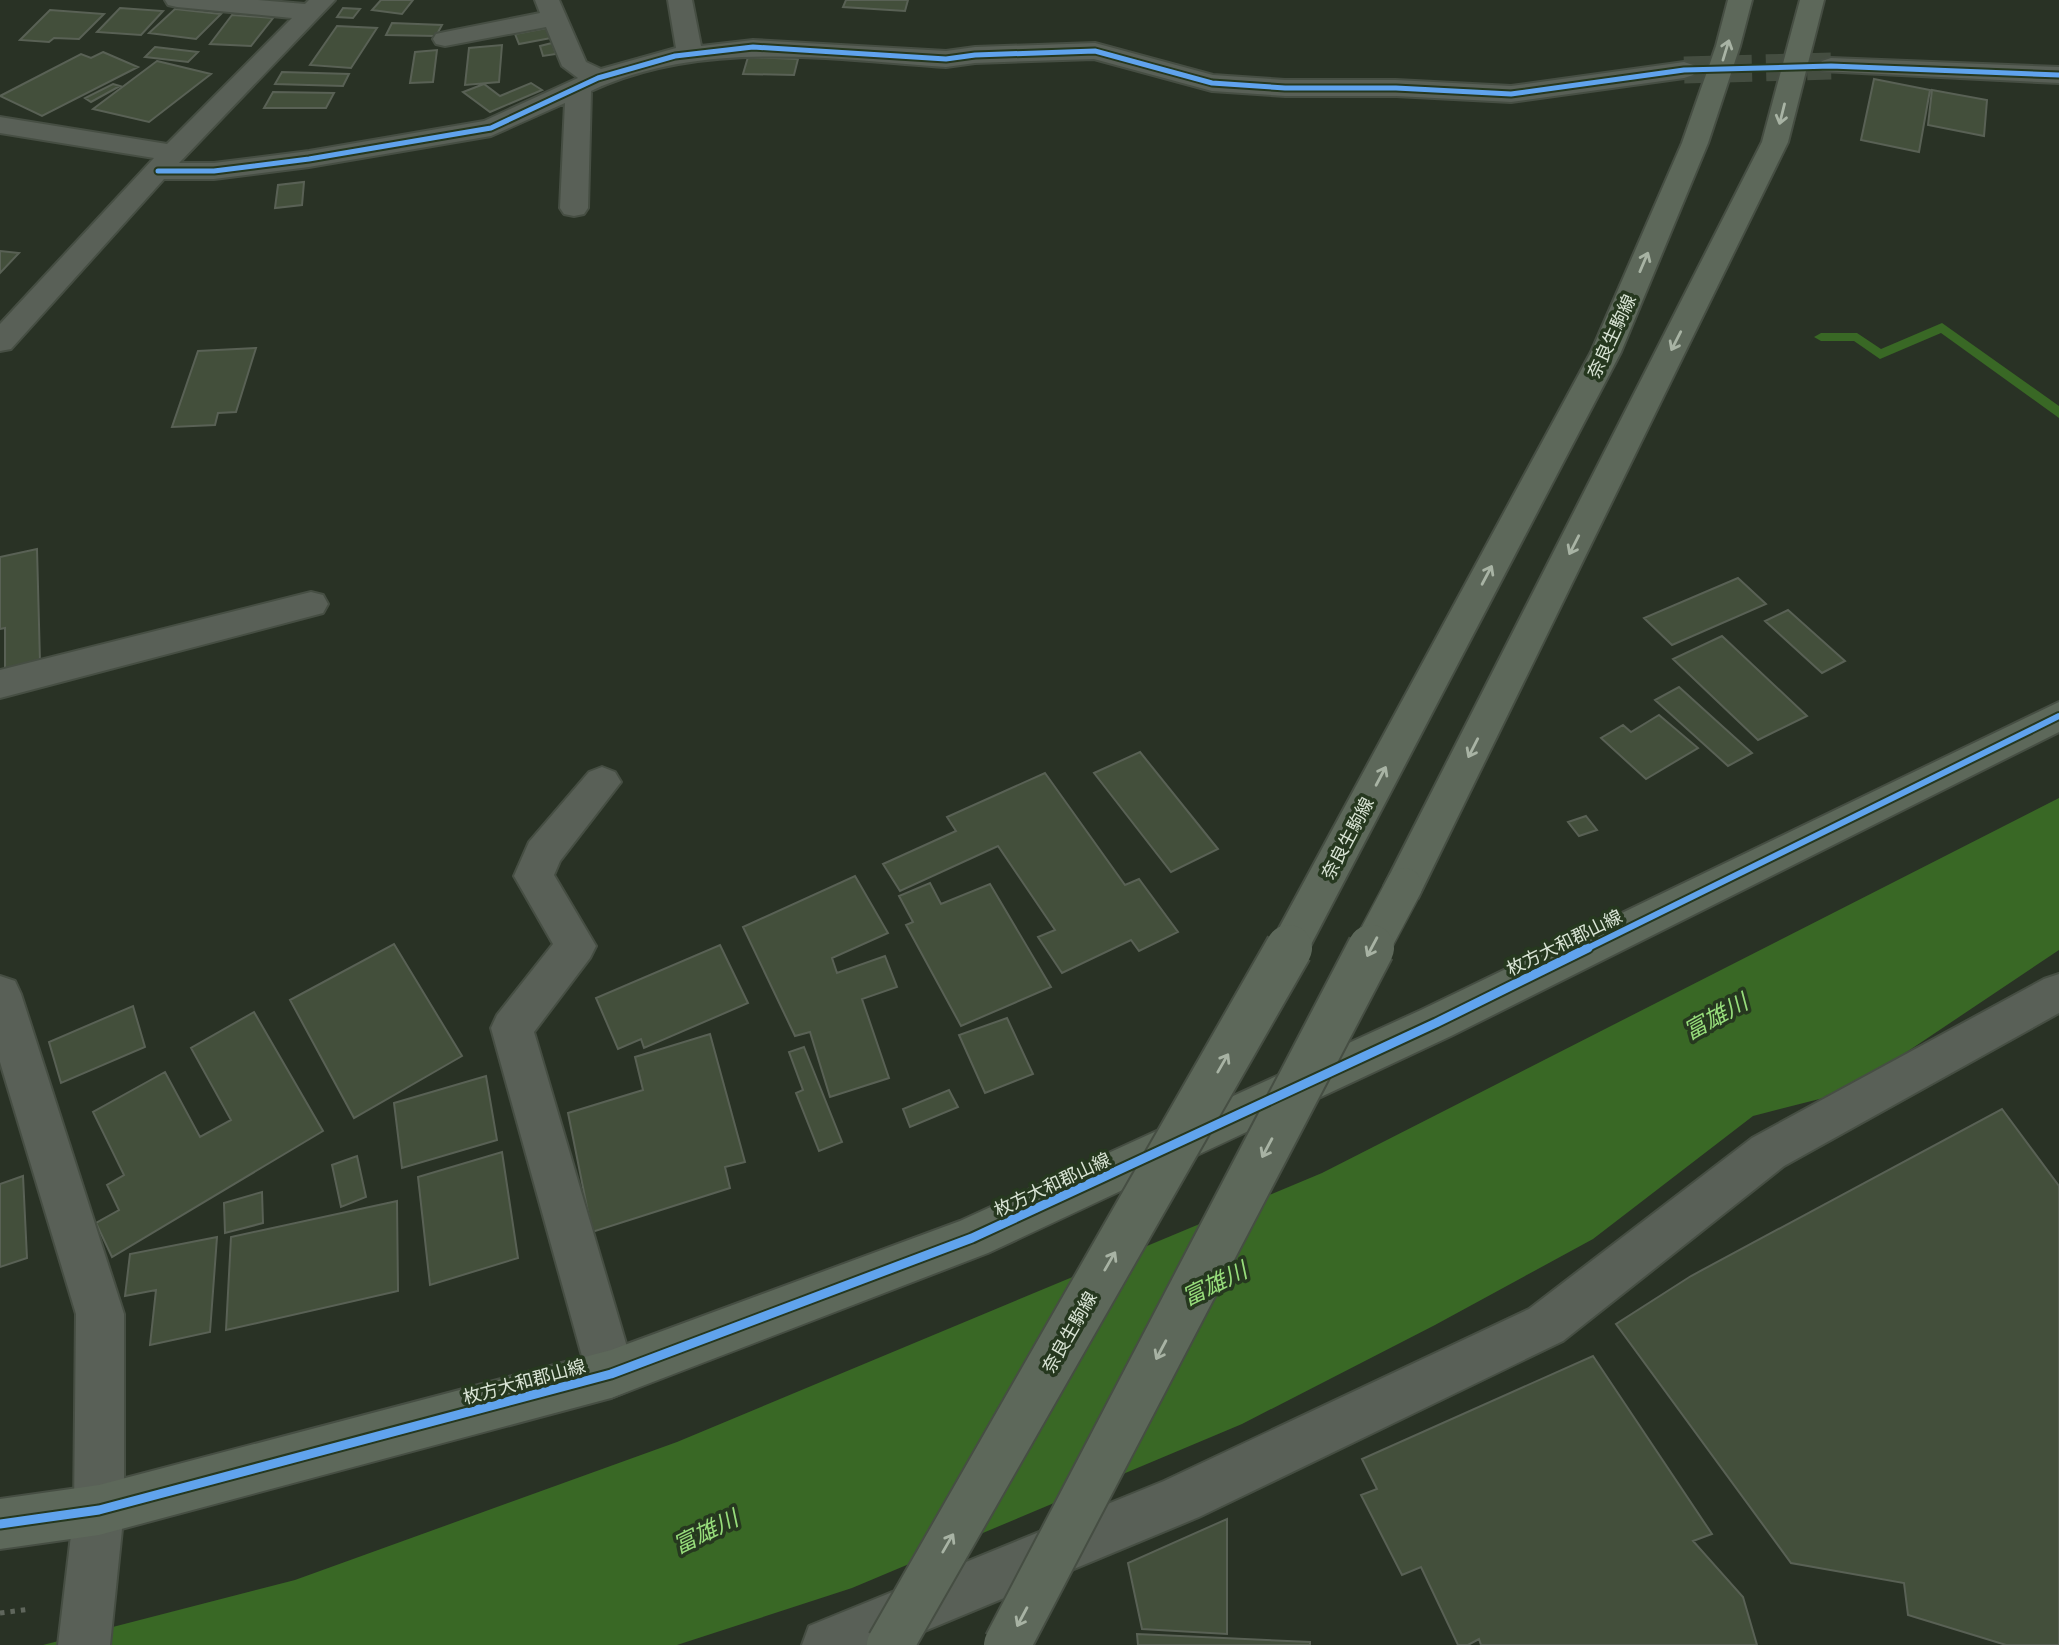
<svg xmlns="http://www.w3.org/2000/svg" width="2059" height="1645" font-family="'Noto Sans','Noto Sans JP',sans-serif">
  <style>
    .water { fill: #396825 }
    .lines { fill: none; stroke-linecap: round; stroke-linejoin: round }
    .stream { fill: #396825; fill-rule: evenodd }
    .building { fill: #434f3b; stroke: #596155; stroke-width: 2 }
    .minor-tunnel { stroke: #444d40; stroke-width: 27; stroke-dasharray: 27 14; stroke-linecap: butt }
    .minor-casing { stroke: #464e43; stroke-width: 4 }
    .tertiary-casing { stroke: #464e43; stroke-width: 4 }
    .primary-casing { stroke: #464e43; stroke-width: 4 }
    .path { stroke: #5f665c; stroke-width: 5; stroke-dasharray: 4.5 6; stroke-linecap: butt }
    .minor { fill: #596057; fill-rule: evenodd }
    .tertiary { fill: #596057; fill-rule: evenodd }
    .primary { fill: #5d685a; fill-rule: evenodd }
    .primary-bridge-far1-casing { stroke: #464e43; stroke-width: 39; stroke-linecap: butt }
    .primary-bridge-casing { stroke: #464e43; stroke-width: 50; stroke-linecap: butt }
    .primary-bridge-far1 { stroke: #5d685a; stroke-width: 36 }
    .primary-bridge { stroke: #5d685a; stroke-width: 46 }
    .cycleway-far2-casing { stroke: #26381f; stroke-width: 9 }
    .cycleway-far1-casing { stroke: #26381f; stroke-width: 10 }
    .cycleway-casing { stroke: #26381f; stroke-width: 13 }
    .cycleway-far2 { stroke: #60a3ed; stroke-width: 5 }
    .cycleway-far1 { stroke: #60a3ed; stroke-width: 6 }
    .cycleway { stroke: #60a3ed; stroke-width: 9 }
    .oneway { stroke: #a8b3a4 }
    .labels { text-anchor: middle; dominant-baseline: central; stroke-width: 7; stroke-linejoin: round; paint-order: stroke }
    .street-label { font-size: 18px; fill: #dae5d6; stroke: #26381f }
    .near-water-label { font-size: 23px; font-style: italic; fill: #97dd7b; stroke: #26381f }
  </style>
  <rect width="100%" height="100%" fill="#293225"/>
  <path class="water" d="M 2059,798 L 2059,950 L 1847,1092 L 1753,1116 L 1593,1239 L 1435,1325 L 1242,1424 L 852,1588 L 677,1645 L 43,1645 L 295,1580 L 677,1442 L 1322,1173 Z"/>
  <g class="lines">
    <path class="stream" d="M 1942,323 L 2059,406 L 2059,418 L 1941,333 L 1880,359 L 1854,341 L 1821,341 L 1814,337 L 1821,333 L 1857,333 L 1881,349 Z"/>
  </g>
  <path class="building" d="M 381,0 L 413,0 L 402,14 L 372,10 Z
    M 846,0 L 908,0 L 905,11 L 843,7 Z
    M 120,8 L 163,11 L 141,35 L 97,32 Z
    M 343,8 L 360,9 L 353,18 L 337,17 Z
    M 175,9 L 221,14 L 196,39 L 149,33 Z
    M 50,10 L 104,14 L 79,39 L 54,38 L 49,42 L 20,40 Z
    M 232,15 L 273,18 L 251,46 L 210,44 Z
    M 392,23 L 442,25 L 436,36 L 386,35 Z
    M 337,26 L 377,28 L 351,68 L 310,65 Z
    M 547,28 L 551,38 L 519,44 L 515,34 Z
    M 552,43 L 556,54 L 543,56 L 540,46 Z
    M 502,45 L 499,82 L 465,85 L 469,48 Z
    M 155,47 L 198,52 L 188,62 L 145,57 Z
    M 437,50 L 433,82 L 410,83 L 415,52 Z
    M 103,52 L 138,67 L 42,116 L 0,96 L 81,54 L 91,58 Z
    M 748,57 L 798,59 L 794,75 L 743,74 Z
    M 157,61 L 211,74 L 149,122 L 93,109 Z
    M 282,72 L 349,74 L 343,86 L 275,84 Z
    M 1874,79 L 1930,90 L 1919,152 L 1861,140 Z
    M 531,83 L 542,90 L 490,112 L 463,92 L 484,84 L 500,96 Z
    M 113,84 L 120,86 L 91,102 L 85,98 Z
    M 1932,90 L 1987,100 L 1984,136 L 1928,125 Z
    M 273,92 L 334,93 L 326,108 L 264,108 Z
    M 304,182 L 302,205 L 275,208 L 278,185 Z
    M 0,251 L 19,253 L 0,273 Z
    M 256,348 L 236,412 L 218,413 L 215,425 L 172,427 L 198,351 Z
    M 37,549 L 40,662 L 5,671 L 5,628 L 0,629 L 0,557 Z
    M 1738,578 L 1766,604 L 1672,645 L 1644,618 Z
    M 1788,610 L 1845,661 L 1822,673 L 1765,621 Z
    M 1722,636 L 1807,716 L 1758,740 L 1673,659 Z
    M 1679,687 L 1752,753 L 1728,766 L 1655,700 Z
    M 1659,715 L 1698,748 L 1646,779 L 1601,738 L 1623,725 L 1631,732 Z
    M 1140,752 L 1218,849 L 1171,872 L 1094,773 Z
    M 1045,773 L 1125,885 L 1139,879 L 1178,932 L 1139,951 L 1131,940 L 1062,973 L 1038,937 L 1055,930 L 998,846 L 900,891 L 883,864 L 956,831 L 947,817 Z
    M 1586,816 L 1597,830 L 1579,836 L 1568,822 Z
    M 855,876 L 888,933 L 832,958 L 837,973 L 885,956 L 897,987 L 862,999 L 889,1078 L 830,1097 L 810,1032 L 795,1036 L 743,927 Z
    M 930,883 L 941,904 L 990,884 L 1051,987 L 961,1026 L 906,925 L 913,922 L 899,896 Z
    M 394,944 L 462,1056 L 354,1118 L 290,1000 Z
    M 720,945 L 748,1003 L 644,1048 L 641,1039 L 618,1049 L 596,998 Z
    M 133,1006 L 145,1047 L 61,1083 L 49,1042 Z
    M 254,1012 L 323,1131 L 112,1257 L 96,1223 L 119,1210 L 107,1185 L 124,1175 L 93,1112 L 165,1072 L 200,1137 L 231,1120 L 191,1048 Z
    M 1007,1018 L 1033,1074 L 985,1093 L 959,1035 Z
    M 710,1034 L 745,1162 L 725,1167 L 730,1188 L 592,1232 L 568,1113 L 643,1090 L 635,1057 Z
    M 804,1047 L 842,1142 L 819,1151 L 796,1093 L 803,1090 L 789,1052 Z
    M 486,1076 L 497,1140 L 402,1168 L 394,1103 Z
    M 949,1090 L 958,1107 L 910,1127 L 903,1109 Z
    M 2002,1109 L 2059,1186 L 2059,1645 L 2006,1645 L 1908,1615 L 1904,1583 L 1791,1563 L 1616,1324 L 1691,1276 Z
    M 502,1152 L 518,1258 L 430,1285 L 418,1177 Z
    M 357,1156 L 366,1197 L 341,1207 L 332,1165 Z
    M 23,1176 L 27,1258 L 0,1267 L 0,1184 Z
    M 262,1192 L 263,1223 L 225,1233 L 224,1203 Z
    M 397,1201 L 398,1291 L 226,1330 L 231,1237 Z
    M 217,1237 L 210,1332 L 150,1345 L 156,1290 L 125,1296 L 130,1254 Z
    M 1593,1356 L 1712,1534 L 1693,1541 L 1743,1597 L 1757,1645 L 1481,1645 L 1479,1639 L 1468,1645 L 1458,1645 L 1421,1567 L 1402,1575 L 1361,1495 L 1377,1489 L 1362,1459 Z
    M 1227,1519 L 1227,1634 L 1142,1629 L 1128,1563 Z
    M 1137,1634 L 1310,1642 L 1310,1645 L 1138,1645 Z"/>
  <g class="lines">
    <path class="minor-tunnel" d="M 1684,70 L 1831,66"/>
    <defs>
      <path id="minor" d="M 165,0 L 258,0 L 305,4 L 309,0 L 335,0 L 179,163 L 214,163 L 309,151 L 484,121 L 578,78 L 562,66 L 546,27 L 445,46 L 436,44 L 433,39 L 436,34 L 445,32 L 540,13 L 535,0 L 559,0 L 586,62 L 601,69 L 676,48 L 668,0 L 692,0 L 701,46 L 753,40 L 946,51 L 975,47 L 1095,43 L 1213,75 L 1285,80 L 1396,80 L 1511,86 L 1684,62 L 1693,65 L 1697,70 L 1693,75 L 1684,78 L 1511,102 L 1396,96 L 1285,96 L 1212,91 L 1094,59 L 975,63 L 946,67 C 828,59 702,39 591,91 L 588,208 L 584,214 L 574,216 L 564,214 L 560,208 L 565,103 L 491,136 L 309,167 L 214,179 L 164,179 L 11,349 L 0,351 L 0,324 L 154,158 L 0,133 L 0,117 L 167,144 L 292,18 L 177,7 L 168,5 Z
        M 1831,58 L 2059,67 L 2059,83 L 1822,71 L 1818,66 L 1822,61 Z
        M 311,592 L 323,595 L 328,604 L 323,613 L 0,698 L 0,670 Z
        M 602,767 L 615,772 L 621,782 L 560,861 L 554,875 L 596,946 L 590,958 L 534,1032 L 635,1374 L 628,1391 L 611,1398 L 594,1391 L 587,1374 L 491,1028 L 497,1015 L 553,944 L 514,876 L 529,842 L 589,772 Z
        M 2059,974 L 2059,1013 L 1784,1166 L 1563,1341 L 1199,1517 L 891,1645 L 802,1645 L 809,1626 L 1164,1481 L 1529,1309 L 1752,1138 L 2044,979 Z
        M 0,976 L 15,981 L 21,994 L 124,1314 L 124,1510 L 117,1528 L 99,1535 L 81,1528 L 74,1510 L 76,1314 L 0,1062 Z"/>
      <path id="tertiary" d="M 99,1485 L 117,1492 L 124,1510 L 110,1645 L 58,1645 L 74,1510 L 81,1492 Z"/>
      <path id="primary" d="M 1728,0 L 1752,0 L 1740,46 L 1708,143 L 1621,352 L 1305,956 L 1291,961 L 1277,956 L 1271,944 L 1277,932 L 1591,352 L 1682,143 L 1716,46 Z
        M 1800,0 L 1824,0 L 1788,142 L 1418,898 L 1404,902 L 1390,898 L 1384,886 L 1762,142 Z
        M 2059,702 L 2059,732 L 1451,1036 L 988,1253 L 611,1398 L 99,1535 L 0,1549 L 0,1499 L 99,1485 L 611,1350 L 960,1221 L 1421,1010 Z"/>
    </defs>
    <use href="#minor" class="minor-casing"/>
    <use href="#tertiary" class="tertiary-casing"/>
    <use href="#primary" class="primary-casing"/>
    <path class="path" d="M 0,1613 L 31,1609"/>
    <use href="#minor" class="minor"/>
    <use href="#tertiary" class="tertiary"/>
    <use href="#primary" class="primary"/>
    <defs>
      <path id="primary-bridge-far1" d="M 1288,950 L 1291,944
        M 1370,950 L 1404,886"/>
      <path id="primary-bridge" d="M 890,1645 L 1289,948
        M 1007,1645 L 1371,948"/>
    </defs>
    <use href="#primary-bridge-far1" class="primary-bridge-far1-casing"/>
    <use href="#primary-bridge" class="primary-bridge-casing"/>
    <use href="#primary-bridge-far1" class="primary-bridge-far1"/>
    <use href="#primary-bridge" class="primary-bridge"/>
    <defs>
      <path id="cycleway-far2" d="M 158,171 L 214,171 L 309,159 L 491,128 L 598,78 L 675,56 L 753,47 L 946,59 L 975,55 L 1095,51 L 1212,83 L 1285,88 L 1396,88 L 1511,94 L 1684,70 L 1831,66 L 2059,75"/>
      <path id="cycleway-far1" d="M 1584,950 L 2059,716"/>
      <path id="cycleway" d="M 0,1524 L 99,1510 L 611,1374 L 972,1238 L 1436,1023 L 1588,948"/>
    </defs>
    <use href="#cycleway-far2" class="cycleway-far2-casing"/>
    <use href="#cycleway-far1" class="cycleway-far1-casing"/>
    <use href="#cycleway" class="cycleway-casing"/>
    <use href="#cycleway-far2" class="cycleway-far2"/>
    <use href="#cycleway-far1" class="cycleway-far1"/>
    <use href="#cycleway" class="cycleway"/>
  </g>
  <defs><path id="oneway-shaft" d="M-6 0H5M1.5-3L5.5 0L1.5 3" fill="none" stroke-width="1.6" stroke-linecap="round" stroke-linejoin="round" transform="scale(1.75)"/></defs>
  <g class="oneway">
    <use href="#oneway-shaft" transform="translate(1726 50) rotate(-73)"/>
    <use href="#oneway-shaft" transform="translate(1782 114) rotate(104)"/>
    <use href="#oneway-shaft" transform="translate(1644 262) rotate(-67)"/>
    <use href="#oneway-shaft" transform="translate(1676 341) rotate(117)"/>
    <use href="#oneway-shaft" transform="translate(1574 545) rotate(117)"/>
    <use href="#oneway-shaft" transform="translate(1487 575) rotate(-62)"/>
    <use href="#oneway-shaft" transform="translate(1473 748) rotate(117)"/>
    <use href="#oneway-shaft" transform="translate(1381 776) rotate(-62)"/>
    <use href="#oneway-shaft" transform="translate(1372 947) rotate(118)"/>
    <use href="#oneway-shaft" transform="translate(1223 1063) rotate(-60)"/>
    <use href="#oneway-shaft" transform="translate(1267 1148) rotate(118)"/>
    <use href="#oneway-shaft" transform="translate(1110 1261) rotate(-60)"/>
    <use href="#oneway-shaft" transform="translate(1161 1350) rotate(118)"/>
    <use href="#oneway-shaft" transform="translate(948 1543) rotate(-60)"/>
    <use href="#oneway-shaft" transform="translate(1022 1617) rotate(118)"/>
  </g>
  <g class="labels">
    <g class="street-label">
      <text transform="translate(1611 336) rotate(-65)">奈良生駒線</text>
      <text transform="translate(1347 838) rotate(-62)">奈良生駒線</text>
      <text transform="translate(1564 942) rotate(-26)">枚方大和郡山線</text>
      <text transform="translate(1052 1184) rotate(-25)">枚方大和郡山線</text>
      <text transform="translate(1069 1332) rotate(-60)">奈良生駒線</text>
      <text transform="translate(524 1381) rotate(-15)">枚方大和郡山線</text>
    </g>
    <g class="near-water-label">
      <text transform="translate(1715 1016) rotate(-29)">富雄川</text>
      <text transform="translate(1214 1283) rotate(-26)">富雄川</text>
      <text transform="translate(705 1531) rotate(-26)">富雄川</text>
    </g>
  </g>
</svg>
